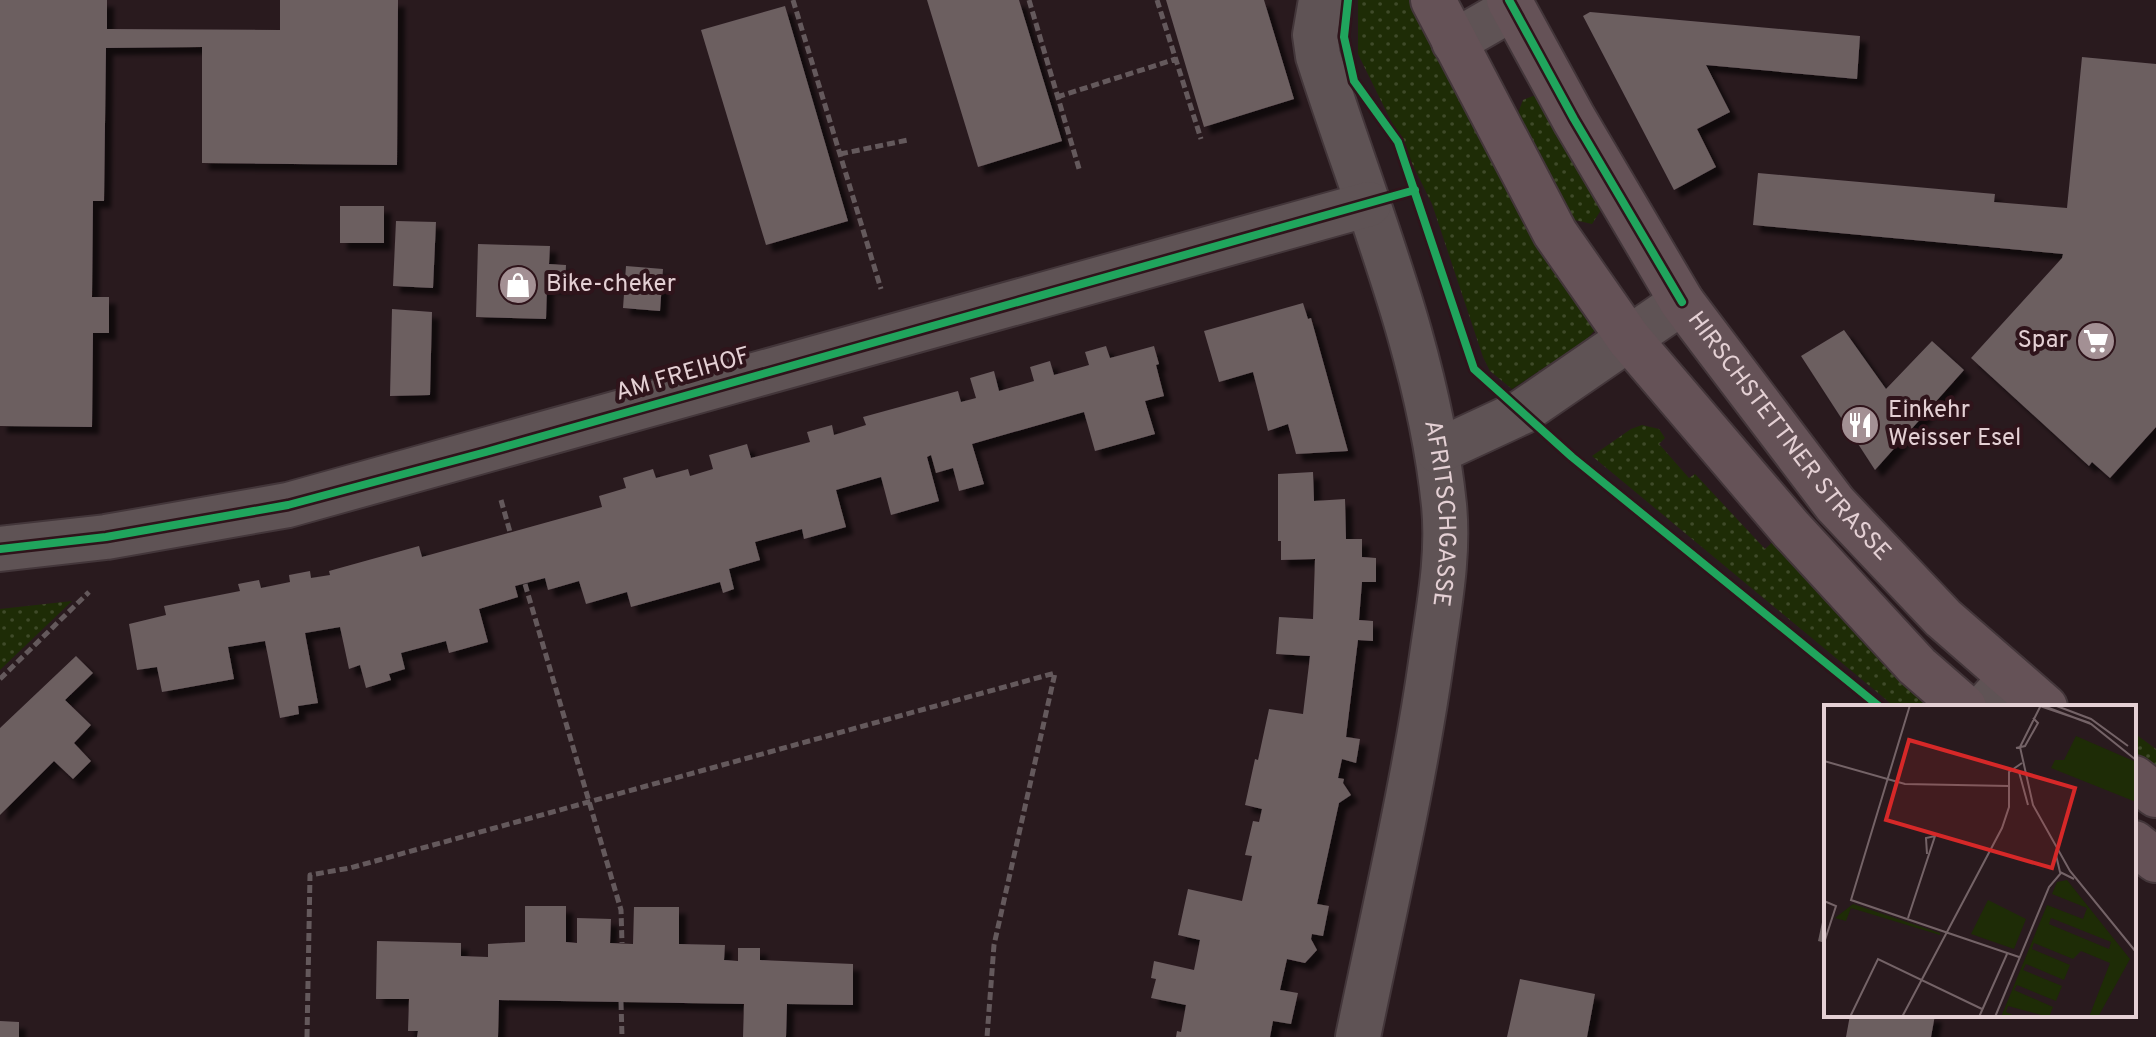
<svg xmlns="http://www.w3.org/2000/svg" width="2156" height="1037" font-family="Overpass,sans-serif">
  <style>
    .green { fill: url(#green-dots) }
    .building { fill: #6c5e61; filter: url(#shadow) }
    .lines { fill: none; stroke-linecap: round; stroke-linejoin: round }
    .minor-casing { stroke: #43363a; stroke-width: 48 }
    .major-casing { stroke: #43363a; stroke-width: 48 }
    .path { stroke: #64595c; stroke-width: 5; stroke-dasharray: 8 4; stroke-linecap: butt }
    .minor { stroke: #5f5355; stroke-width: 44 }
    .major { stroke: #655257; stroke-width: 44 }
    .cycleway-casing { stroke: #2f141b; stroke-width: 13 }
    .cycleway { stroke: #20a55d; stroke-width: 8 }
    .labels { text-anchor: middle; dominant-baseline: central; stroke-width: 8; stroke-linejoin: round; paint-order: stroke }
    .poi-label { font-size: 24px; fill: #e4d0d4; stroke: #2f141b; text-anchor: start }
    .street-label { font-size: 24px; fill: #e4d0d4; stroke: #2f141b }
    .inset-road { fill: none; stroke: #746367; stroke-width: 2 }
    .view { fill: #d62828; fill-opacity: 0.15; stroke: #d62828; stroke-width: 4 }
    .inset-edge { fill: none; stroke: #e4d0d4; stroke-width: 4 }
  </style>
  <defs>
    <pattern id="green-dots" width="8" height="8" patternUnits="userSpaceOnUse" patternTransform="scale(2)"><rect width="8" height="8" fill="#1e2c06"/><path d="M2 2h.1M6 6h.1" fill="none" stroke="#3f4a29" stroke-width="1.8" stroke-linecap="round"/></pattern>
    <filter id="shadow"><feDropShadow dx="7" dy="7" stdDeviation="2" flood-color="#0009"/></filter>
  </defs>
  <rect width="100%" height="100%" fill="#291a1e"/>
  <path class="green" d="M 1358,0 L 1418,0 L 1598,321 L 1595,330 L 1587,339 L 1512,389 L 1490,371 L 1483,357 L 1432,204 L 1358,54 Z
    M 1533,96 L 1540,97 L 1603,207 L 1592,224 L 1570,219 L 1516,118 L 1523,100 Z
    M 1642,425 L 1659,429 L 1665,438 L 1659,444 L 1689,478 L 1695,474 L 1765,549 L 1778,537 L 1944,707 L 1895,707 L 1592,456 L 1631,429 Z
    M 72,601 L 0,670 L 0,609 Z
    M 2134,733 L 2156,749 L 2156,776 L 2134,759 Z"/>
  <path class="building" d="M 0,0 L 107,0 L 107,29 L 280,30 L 280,0 L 398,0 L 397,165 L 202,163 L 202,47 L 106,48 L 104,201 L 93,201 L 92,297 L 109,297 L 109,333 L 93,333 L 92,427 L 0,426 Z
    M 927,0 L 1019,0 L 1062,141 L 978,167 Z
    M 1166,0 L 1264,0 L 1294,99 L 1204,127 Z
    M 785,6 L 848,221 L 766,245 L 701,30 Z
    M 1590,12 L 1860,36 L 1857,79 L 1706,65 L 1730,112 L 1697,129 L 1716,167 L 1674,190 L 1583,16 Z
    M 2082,57 L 2156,64 L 2156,427 L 2110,478 L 2092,462 L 2089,466 L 1971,358 L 2062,258 L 2063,254 L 1753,225 L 1758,173 L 1995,194 L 1994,202 L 2067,208 Z
    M 340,206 L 384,206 L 384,243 L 340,243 Z
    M 396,221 L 436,222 L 433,288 L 393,286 Z
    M 478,244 L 550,246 L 549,264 L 566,265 L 565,287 L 547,286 L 546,319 L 476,317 Z
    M 626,266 L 663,269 L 660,311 L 623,308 Z
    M 1303,303 L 1308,319 L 1311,318 L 1348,451 L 1296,454 L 1288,424 L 1268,431 L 1253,372 L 1219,382 L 1204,331 Z
    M 392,309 L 432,312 L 430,395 L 390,396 Z
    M 1844,330 L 1886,389 L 1932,341 L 1964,370 L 1875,470 L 1801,356 Z
    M 1106,346 L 1110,358 L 1154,346 L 1159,364 L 1156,365 L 1164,396 L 1145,401 L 1155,434 L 1095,451 L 1084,412 L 972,444 L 984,484 L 959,491 L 953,468 L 936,473 L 931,455 L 927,457 L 939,501 L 891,515 L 881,477 L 836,490 L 846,527 L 804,539 L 802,529 L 755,542 L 760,560 L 729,569 L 734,589 L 723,593 L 720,582 L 631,607 L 627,592 L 586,604 L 579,581 L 548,590 L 545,578 L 515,586 L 518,597 L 479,609 L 488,642 L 449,653 L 446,641 L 401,653 L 405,669 L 389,674 L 391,680 L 366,688 L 360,665 L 349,669 L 340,627 L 305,633 L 318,703 L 298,706 L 299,714 L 280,718 L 265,641 L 228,647 L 234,679 L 162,692 L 157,667 L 137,670 L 129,624 L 166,615 L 164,606 L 240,591 L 238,584 L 259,580 L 261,588 L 290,582 L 289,575 L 310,571 L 311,578 L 330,575 L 329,571 L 419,546 L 422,557 L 602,507 L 599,496 L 626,488 L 623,478 L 653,469 L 656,478 L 688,469 L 690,476 L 713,469 L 709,455 L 747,444 L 751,458 L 810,442 L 807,432 L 832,425 L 834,435 L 866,425 L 863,417 L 958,391 L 961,402 L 976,398 L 970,378 L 994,371 L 999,391 L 1034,381 L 1030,367 L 1050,361 L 1054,375 L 1089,365 L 1085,352 Z
    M 1313,472 L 1314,501 L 1345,499 L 1346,539 L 1362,539 L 1362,557 L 1376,558 L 1376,582 L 1362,582 L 1359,620 L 1373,621 L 1373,641 L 1358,640 L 1346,737 L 1360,739 L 1356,763 L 1342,759 L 1338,778 L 1344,779 L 1343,783 L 1351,795 L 1339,803 L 1317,904 L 1329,906 L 1323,936 L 1312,934 L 1311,939 L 1317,950 L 1305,963 L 1287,959 L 1280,990 L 1298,993 L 1291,1024 L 1273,1021 L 1270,1037 L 1176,1037 L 1177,1031 L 1181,1032 L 1186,1005 L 1151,998 L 1156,979 L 1151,978 L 1154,961 L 1194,970 L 1200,940 L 1178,935 L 1188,889 L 1242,901 L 1252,856 L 1245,855 L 1253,821 L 1259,822 L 1262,809 L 1245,805 L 1255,759 L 1258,760 L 1269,709 L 1303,714 L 1310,656 L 1276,654 L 1279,617 L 1313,619 L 1315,559 L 1281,560 L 1281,541 L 1278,541 L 1278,474 Z
    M 76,656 L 93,673 L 65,700 L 91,725 L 74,743 L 91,761 L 73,779 L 54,761 L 0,815 L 0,728 Z
    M 525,906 L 566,906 L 566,942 L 577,943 L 577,918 L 611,919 L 610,943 L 633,944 L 634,907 L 679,907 L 679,944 L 725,945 L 724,960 L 738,961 L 738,948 L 760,948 L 760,960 L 853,964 L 853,1005 L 787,1004 L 786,1037 L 743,1037 L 744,1004 L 499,1000 L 498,1037 L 417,1037 L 418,1031 L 408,1031 L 409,999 L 376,999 L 377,941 L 461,943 L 461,956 L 488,957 L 488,944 L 525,942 Z
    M 1825,908 L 1826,908 L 1826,943 L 1818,941 Z
    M 1520,979 L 1595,994 L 1587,1037 L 1507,1037 Z
    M 1850,1015 L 1935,1015 L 1931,1037 L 1846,1037 Z
    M 0,1021 L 19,1022 L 19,1037 L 0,1037 Z"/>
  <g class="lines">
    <defs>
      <g id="minor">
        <path id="s1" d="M 1321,0 L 1315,35 L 1318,56 C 1365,204 1428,349 1444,505 C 1449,556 1439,606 1432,656 C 1414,784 1384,910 1358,1037"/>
        <path d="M 1454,42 L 1513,8"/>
        <path d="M 1438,451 L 1522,412 L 1682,302"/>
        <path d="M 0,549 L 106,537 L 288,505 L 1369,204"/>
        <path d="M 1985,707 L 2011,678"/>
      </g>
      <g id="major">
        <path d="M 1433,0 L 1555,233 L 1629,339 L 1791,529 L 1917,666 L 1964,707"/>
        <path id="s2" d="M 1509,0 L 1574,119 L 1682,302 L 1719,351 L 1835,504 L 1943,618 L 2045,707"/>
        <path d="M 2134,778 L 2156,795"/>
        <path d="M 2134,843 L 2156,860"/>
      </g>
    </defs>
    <use href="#minor" class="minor-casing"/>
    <use href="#major" class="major-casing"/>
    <path class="path" d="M 793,0 L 881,289
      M 1029,0 L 1080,172
      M 1157,0 L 1201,139
      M 1057,97 L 1176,59
      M 840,154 L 908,140
      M 501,500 L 510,532
      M 525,584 L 621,910 L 622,943
      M 0,679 L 89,592
      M 621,1002 L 622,1037
      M 307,1037 L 310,875 L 350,868 L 1055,673 L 994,945 L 987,1037"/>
    <use href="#minor" class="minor"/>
    <use href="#major" class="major"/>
    <defs>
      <path id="cycleway" d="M 1348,0 L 1344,37 L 1354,81 L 1398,142 L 1474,369 L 1572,457 L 1880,707
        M 1509,0 L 1574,119 L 1682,302
        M 0,549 L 106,537 L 288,505 L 486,452 L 1415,190"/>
    </defs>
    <use href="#cycleway" class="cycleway-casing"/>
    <use href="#cycleway" class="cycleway"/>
  </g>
  <defs>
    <symbol id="shop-disc" viewBox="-11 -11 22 22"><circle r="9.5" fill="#a39094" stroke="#2f141b"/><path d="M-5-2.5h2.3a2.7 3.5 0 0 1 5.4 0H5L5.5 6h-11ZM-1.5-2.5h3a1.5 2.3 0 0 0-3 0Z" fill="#fff"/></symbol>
    <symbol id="supermarket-disc" viewBox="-11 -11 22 22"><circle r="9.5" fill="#a39094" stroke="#2f141b"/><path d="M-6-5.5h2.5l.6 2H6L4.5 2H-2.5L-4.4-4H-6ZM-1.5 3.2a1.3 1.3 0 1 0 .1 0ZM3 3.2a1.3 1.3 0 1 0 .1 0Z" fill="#fff"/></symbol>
    <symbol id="restaurant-disc" viewBox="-11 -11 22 22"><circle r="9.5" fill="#a39094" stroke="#2f141b"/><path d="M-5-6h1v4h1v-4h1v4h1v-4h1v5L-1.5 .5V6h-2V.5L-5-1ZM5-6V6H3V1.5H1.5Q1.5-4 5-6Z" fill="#fff"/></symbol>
  </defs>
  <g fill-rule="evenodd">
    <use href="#shop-disc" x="496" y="263" width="44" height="44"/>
    <use href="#supermarket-disc" x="2074" y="319" width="44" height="44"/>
    <use href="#restaurant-disc" x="1838" y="403" width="44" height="44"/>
  </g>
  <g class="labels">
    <g class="poi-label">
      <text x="546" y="285">Bike-cheker</text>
      <text x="2068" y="341" text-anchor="end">Spar</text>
      <text x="1888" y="411">Einkehr<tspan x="1888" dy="28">Weisser Esel</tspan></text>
    </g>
    <g class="street-label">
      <text transform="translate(683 375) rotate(-16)">AM FREIHOF</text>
      <text stroke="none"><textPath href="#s2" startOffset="520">HIRSCHSTETTNER STRASSE</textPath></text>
      <text stroke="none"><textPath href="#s1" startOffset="532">AFRITSCHGASSE</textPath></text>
    </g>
  </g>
  <g transform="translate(1824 705)">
    <rect width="312" height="312" fill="#291a1e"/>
    <path d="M 252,31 L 312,57 L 312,97 L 227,63 L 231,55 L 240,55 ZM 243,175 L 306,254 L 274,312 L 265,312 L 286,258 L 257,246 L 249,254 L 210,238 L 208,244 L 246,260 L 240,275 L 202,259 L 199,265 L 238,281 L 232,296 L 193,280 L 190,285 L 229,302 L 225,312 L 184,301 L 182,307 L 193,312 L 177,312 L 223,200 L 259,214 L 263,203 L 228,189 L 233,177 ZM 227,213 L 287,237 L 285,244 L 225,219 ZM 29,199 L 116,228 L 116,230 L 27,203 L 22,216 L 11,213 Z" fill="#1e2c06" fill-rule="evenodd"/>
    <path d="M 164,195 L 202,214 L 190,244 L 147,229 Z" fill="#1e2c06"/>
    <path class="inset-road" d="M 86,0 L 27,195 L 195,252M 180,0 L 216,1M 217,0 L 196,42 L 209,100 L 246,166 L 312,247M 217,0 L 267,19 L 312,55M 230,0 L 267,14 L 304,41M 216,1 L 266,18M 192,43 L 201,41 L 214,18 L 209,13M 0,56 L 81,79 L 185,81M 195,67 L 204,100M 232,150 L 236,167 L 250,174M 0,196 L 12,201 L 0,238M 84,213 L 111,131 L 102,133 L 103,149M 26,312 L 54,254 L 158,304M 78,312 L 178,123 L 185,102 L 185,67 L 198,58M 155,312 L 183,249M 171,312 L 225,182 L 237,168"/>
    <path class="view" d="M 85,35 L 251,83 L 228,163 L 62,115 Z"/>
    <rect width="312" height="312" class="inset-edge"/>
  </g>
</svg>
